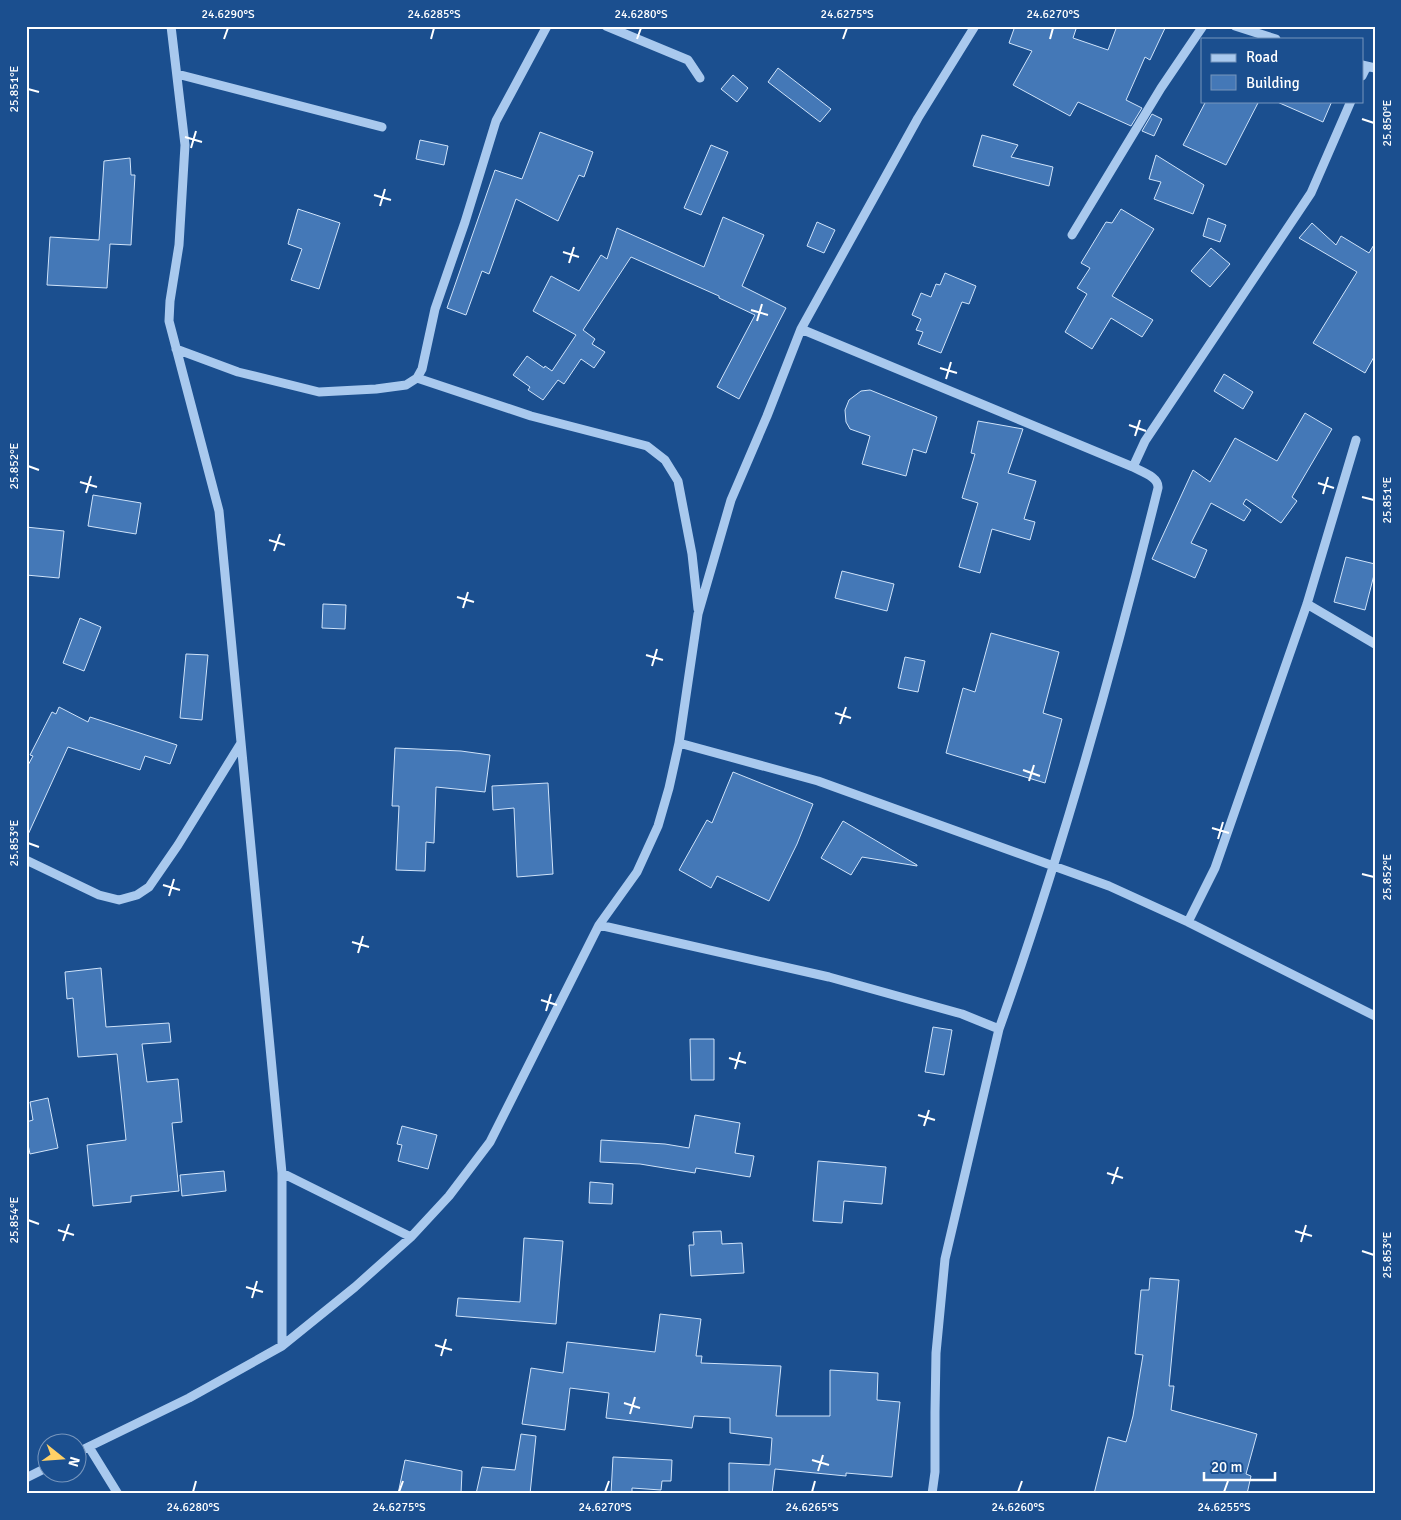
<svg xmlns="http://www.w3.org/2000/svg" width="1401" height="1520" font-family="Signika,sans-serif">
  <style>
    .building { fill: #4478b7; stroke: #cfe3fa }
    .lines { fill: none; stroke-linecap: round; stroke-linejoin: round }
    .minor { stroke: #a9c9ee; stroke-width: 9 }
    .ticks { fill: none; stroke: #fff; stroke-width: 2 }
    .neatline { fill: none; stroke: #fff; stroke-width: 2 }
    .ticks-label { font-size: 12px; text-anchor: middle; fill: #fff }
  </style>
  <rect width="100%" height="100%" fill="#1b4f8f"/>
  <path class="building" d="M 1015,26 L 1077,26 L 1073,38 L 1108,50 L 1117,26 L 1166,26 L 1150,60 L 1145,57 L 1126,100 L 1142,108 L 1131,126 L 1078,102 L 1070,116 L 1013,85 L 1032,51 L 1009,43 Z
    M 778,68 L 831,109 L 820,122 L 768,82 Z
    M 733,75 L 748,88 L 737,102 L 721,89 Z
    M 1206,101 L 1259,101 L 1226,165 L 1183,145 Z
    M 1275,101 L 1332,101 L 1323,122 Z
    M 1152,114 L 1162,119 L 1154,136 L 1142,131 Z
    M 540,132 L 593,152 L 584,177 L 579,175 L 558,221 L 516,199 L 489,274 L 482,271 L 466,315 L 447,308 L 495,170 L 522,179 Z
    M 982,135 L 1018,145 L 1011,157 L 1053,167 L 1049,186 L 973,166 Z
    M 420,140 L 448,146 L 444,165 L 416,159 Z
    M 711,145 L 728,152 L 701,215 L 684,208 Z
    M 1156,155 L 1204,185 L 1193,214 L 1154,199 L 1161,182 L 1149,179 Z
    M 130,158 L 131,175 L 135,175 L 131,245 L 110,244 L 107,288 L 47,285 L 50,237 L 99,240 L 104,161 Z
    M 298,209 L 340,223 L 319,289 L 291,280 L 302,249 L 288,244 Z
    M 1121,209 L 1154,229 L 1112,296 L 1153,320 L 1142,337 L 1111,318 L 1092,349 L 1065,332 L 1087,294 L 1077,288 L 1090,268 L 1081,263 L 1106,222 L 1112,223 Z
    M 723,217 L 764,235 L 742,286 L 786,308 L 739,399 L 717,387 L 755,315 L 719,298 L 719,296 L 631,257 L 583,330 L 595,339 L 592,344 L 605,352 L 594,368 L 581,359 L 564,384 L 558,380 L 543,400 L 528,390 L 530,387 L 513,375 L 527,356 L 544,368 L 545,366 L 552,371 L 576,335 L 533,311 L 551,276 L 579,291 L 601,255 L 607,259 L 617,228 L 704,267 Z
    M 1208,218 L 1226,225 L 1220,242 L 1203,236 Z
    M 817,222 L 835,230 L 824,253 L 807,246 Z
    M 1312,223 L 1336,245 L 1341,236 L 1369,253 L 1375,243 L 1375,355 L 1365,373 L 1313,343 L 1357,272 L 1299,238 Z
    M 1211,248 L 1230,264 L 1210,287 L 1191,271 Z
    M 945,273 L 976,286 L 969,304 L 962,302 L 941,353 L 918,344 L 923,332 L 916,330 L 921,319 L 912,315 L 921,293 L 931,297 L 936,284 L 940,285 Z
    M 1224,374 L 1253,392 L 1243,409 L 1214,391 Z
    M 870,390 L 937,417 L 926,453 L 913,449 L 906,476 L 862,464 L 870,436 L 850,429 L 846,422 L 845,410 L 849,400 L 861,391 Z
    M 1305,413 L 1332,429 L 1292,497 L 1297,501 L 1281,523 L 1246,499 L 1243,504 L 1251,510 L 1244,521 L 1211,503 L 1191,543 L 1207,550 L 1195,578 L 1152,559 L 1193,470 L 1210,482 L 1235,438 L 1277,461 Z
    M 978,421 L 1023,429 L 1008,473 L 1036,481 L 1024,519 L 1035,522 L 1030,540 L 992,529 L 980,573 L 959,567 L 978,503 L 962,498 L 975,454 L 971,453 Z
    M 93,495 L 141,503 L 136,534 L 88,526 Z
    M 26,527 L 64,531 L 59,578 L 26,575 Z
    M 1346,557 L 1375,564 L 1375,571 L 1365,610 L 1334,602 Z
    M 842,571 L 894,584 L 887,611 L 835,598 Z
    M 323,604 L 346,605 L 345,629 L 322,628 Z
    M 80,618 L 101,627 L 84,671 L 63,663 Z
    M 991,633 L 1059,652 L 1043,713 L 1062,719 L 1045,783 L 946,753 L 963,688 L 975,692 Z
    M 186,654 L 208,655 L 202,720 L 180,718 Z
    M 905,657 L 925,661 L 918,692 L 898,688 Z
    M 59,707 L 88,722 L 90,717 L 177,745 L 170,764 L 145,756 L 140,770 L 68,747 L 26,839 L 26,769 L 33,756 L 30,755 L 52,712 L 56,714 Z
    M 395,748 L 461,751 L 490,755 L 485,792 L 436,787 L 434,843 L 426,842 L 425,871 L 396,870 L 399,806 L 392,806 Z
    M 733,772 L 813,804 L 797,844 L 769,901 L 717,876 L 711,888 L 679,870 L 707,820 L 712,823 Z
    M 548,783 L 553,874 L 517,877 L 514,808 L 493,810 L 492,786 Z
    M 843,821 L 917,865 L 917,866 L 862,857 L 851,875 L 821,858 Z
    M 101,968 L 106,1027 L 169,1023 L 171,1042 L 142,1044 L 147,1082 L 178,1079 L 182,1122 L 172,1123 L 179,1191 L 131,1196 L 131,1202 L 93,1206 L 87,1145 L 126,1140 L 117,1054 L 78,1057 L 73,998 L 67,999 L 65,972 Z
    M 933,1027 L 952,1030 L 944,1075 L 925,1072 Z
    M 690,1039 L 714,1039 L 714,1080 L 691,1080 Z
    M 48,1098 L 58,1148 L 30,1154 L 26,1135 L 26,1122 L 33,1120 L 30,1102 Z
    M 695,1115 L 740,1123 L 735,1153 L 754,1156 L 750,1177 L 696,1168 L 695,1173 L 640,1164 L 600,1162 L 601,1140 L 665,1144 L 689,1148 Z
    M 402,1126 L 437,1135 L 428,1169 L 398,1161 L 402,1145 L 397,1144 Z
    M 818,1161 L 886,1167 L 882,1204 L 844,1201 L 842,1223 L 813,1221 Z
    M 224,1171 L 226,1191 L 182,1196 L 180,1175 Z
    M 590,1182 L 613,1184 L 612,1204 L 589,1203 Z
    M 721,1231 L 722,1244 L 742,1243 L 744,1273 L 691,1276 L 689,1245 L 694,1245 L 693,1232 Z
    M 524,1238 L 563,1241 L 556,1324 L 456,1316 L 458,1298 L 520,1302 Z
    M 1150,1278 L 1179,1280 L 1169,1386 L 1174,1386 L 1171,1410 L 1257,1434 L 1246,1474 L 1251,1476 L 1247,1494 L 1094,1494 L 1108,1437 L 1126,1442 L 1133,1416 L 1143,1355 L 1135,1354 L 1141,1290 L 1149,1290 Z
    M 660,1314 L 701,1319 L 696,1356 L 702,1356 L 701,1363 L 781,1366 L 776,1416 L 830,1416 L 830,1370 L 878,1373 L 877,1400 L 900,1402 L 892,1477 L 846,1473 L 846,1476 L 775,1469 L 772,1494 L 729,1494 L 729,1463 L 770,1465 L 772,1438 L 730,1433 L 730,1418 L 694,1416 L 692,1428 L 606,1418 L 609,1393 L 570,1388 L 565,1430 L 522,1424 L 531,1368 L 563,1373 L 567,1342 L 655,1352 Z
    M 521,1434 L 536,1436 L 530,1494 L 476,1494 L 482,1467 L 515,1470 Z
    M 613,1457 L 672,1460 L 671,1481 L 662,1481 L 661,1490 L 632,1488 L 632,1494 L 611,1494 Z
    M 405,1460 L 462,1471 L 461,1494 L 398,1494 Z"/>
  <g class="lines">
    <path class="minor" d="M 171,26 L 185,145 L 179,245 L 170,301 L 169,321 L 219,511 L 282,1173 L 282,1346
      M 606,26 L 688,60 L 700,78
      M 1235,26 L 1276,39
      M 1362,65 L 1375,68
      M 177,74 L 382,127
      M 1362,76 L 1367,66
      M 1072,235 L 1161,88 L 1203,26
      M 801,329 L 1133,467 L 1145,441 L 1311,193 L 1351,101
      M 176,349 L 238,372 L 319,392 L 376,389 L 406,385 L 417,378 L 422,369 L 435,309 L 465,222 L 496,121 L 547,26
      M 417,378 L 531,416 L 647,446 L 665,460 L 678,481 L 692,554 L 698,609
      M 1307,604 L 1375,644
      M 679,743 L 818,781 L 1109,886 L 1188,922 L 1375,1016
      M 26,860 L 99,895 L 119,900 L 137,895 L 149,887 L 178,845 L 241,743
      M 1188,922 L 1215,868 L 1307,604 L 1356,440
      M 599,925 L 829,977 L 962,1014 L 999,1029 C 1062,852 1113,670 1158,488 C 1159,477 1142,472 1133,467
      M 282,1173 L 411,1237
      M 89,1447 L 118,1494
      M 78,1452 L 189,1398 L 282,1346 L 355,1287 L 411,1237 L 449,1196 L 490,1142 L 599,925 L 637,872 L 658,826 L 669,788 L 679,743 L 698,614 L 731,500 L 767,416 L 801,329 L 918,118 L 975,26
      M 26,1478 L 48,1467
      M 932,1494 L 935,1472 L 935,1412 L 936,1353 L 945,1259 L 999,1029"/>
  </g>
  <path class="ticks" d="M 224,39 L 228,28M 431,39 L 434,28M 637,39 L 641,28M 843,39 L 847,28M 1050,39 L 1053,28M 28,89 L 39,92M 1362,119 L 1374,123M 185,137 L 202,142M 191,148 L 196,131M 374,195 L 391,200M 380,206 L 385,189M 563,252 L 579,257M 569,263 L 574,247M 751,310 L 768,315M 757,321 L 762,304M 940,368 L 957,373M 946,379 L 951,362M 1129,425 L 1146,431M 1135,436 L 1140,420M 28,466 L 39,470M 80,482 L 97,487M 1318,483 L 1334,488M 86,493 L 91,476M 1323,494 L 1328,477M 1362,497 L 1374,500M 269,540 L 285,545M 274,551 L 280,534M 457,597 L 474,602M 463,608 L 468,592M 646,655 L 663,660M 652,666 L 657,649M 835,713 L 851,718M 840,724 L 846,707M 1023,770 L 1040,776M 1029,781 L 1034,765M 1212,828 L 1229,833M 1218,839 L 1223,822M 28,843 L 39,847M 1362,874 L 1374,877M 163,885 L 180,890M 169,896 L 174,879M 352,942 L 369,947M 358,953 L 363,936M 541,1000 L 557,1005M 546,1011 L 551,994M 729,1058 L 746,1063M 735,1069 L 740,1052M 918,1115 L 935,1120M 924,1126 L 929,1110M 1107,1173 L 1123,1178M 1112,1184 L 1118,1167M 28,1220 L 39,1224M 58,1230 L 74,1235M 1295,1231 L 1312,1236M 63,1241 L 69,1224M 1301,1242 L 1306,1225M 1362,1251 L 1374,1255M 246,1287 L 263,1292M 252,1298 L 257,1281M 435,1345 L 452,1350M 441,1356 L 446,1339M 624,1403 L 640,1408M 630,1414 L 635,1397M 812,1460 L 829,1465M 818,1471 L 823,1455M 193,1492 L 196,1481M 399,1492 L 403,1481M 605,1492 L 609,1481M 812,1492 L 815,1481M 1018,1492 L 1022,1481M 1224,1492 L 1228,1481"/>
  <rect width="1401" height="1520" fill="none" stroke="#1b4f8f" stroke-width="55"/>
  <rect x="1201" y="38" width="162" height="65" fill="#1b4f8f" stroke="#7695bc"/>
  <rect x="1211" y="54" width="25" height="8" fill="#a9c9ee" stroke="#7695bc"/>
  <text x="1246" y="62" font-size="15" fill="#ffffff">Road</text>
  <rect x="1211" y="75" width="25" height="15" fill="#4478b7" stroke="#7695bc"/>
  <text x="1246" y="88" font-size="15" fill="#ffffff">Building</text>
  <g transform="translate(62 1458) rotate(107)"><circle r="24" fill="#1b4f8f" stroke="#7695bc"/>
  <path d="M0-4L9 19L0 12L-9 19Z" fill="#ffd166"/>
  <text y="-8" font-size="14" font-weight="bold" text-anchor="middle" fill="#ffffff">N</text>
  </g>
  <path d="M1204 1472v8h71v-8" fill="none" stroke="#ffffff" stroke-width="2.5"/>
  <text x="1211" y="1472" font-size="15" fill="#ffffff" stroke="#1b4f8f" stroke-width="4" paint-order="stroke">20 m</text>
  <rect x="28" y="28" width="1346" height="1464" class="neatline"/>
  <g class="ticks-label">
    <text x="228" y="18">24.6290°S</text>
    <text x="434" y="18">24.6285°S</text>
    <text x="641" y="18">24.6280°S</text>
    <text x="847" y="18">24.6275°S</text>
    <text x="1053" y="18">24.6270°S</text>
    <text transform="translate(14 89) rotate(-90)" y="4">25.851°E</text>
    <text transform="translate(1387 123) rotate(-90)" y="4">25.850°E</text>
    <text transform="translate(14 466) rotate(-90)" y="4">25.852°E</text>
    <text transform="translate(1387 500) rotate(-90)" y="4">25.851°E</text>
    <text transform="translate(14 843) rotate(-90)" y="4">25.853°E</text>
    <text transform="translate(1387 877) rotate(-90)" y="4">25.852°E</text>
    <text transform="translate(14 1220) rotate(-90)" y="4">25.854°E</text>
    <text transform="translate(1387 1255) rotate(-90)" y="4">25.853°E</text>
    <text x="193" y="1511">24.6280°S</text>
    <text x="399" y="1511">24.6275°S</text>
    <text x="605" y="1511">24.6270°S</text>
    <text x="812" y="1511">24.6265°S</text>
    <text x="1018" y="1511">24.6260°S</text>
    <text x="1224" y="1511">24.6255°S</text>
  </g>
</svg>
